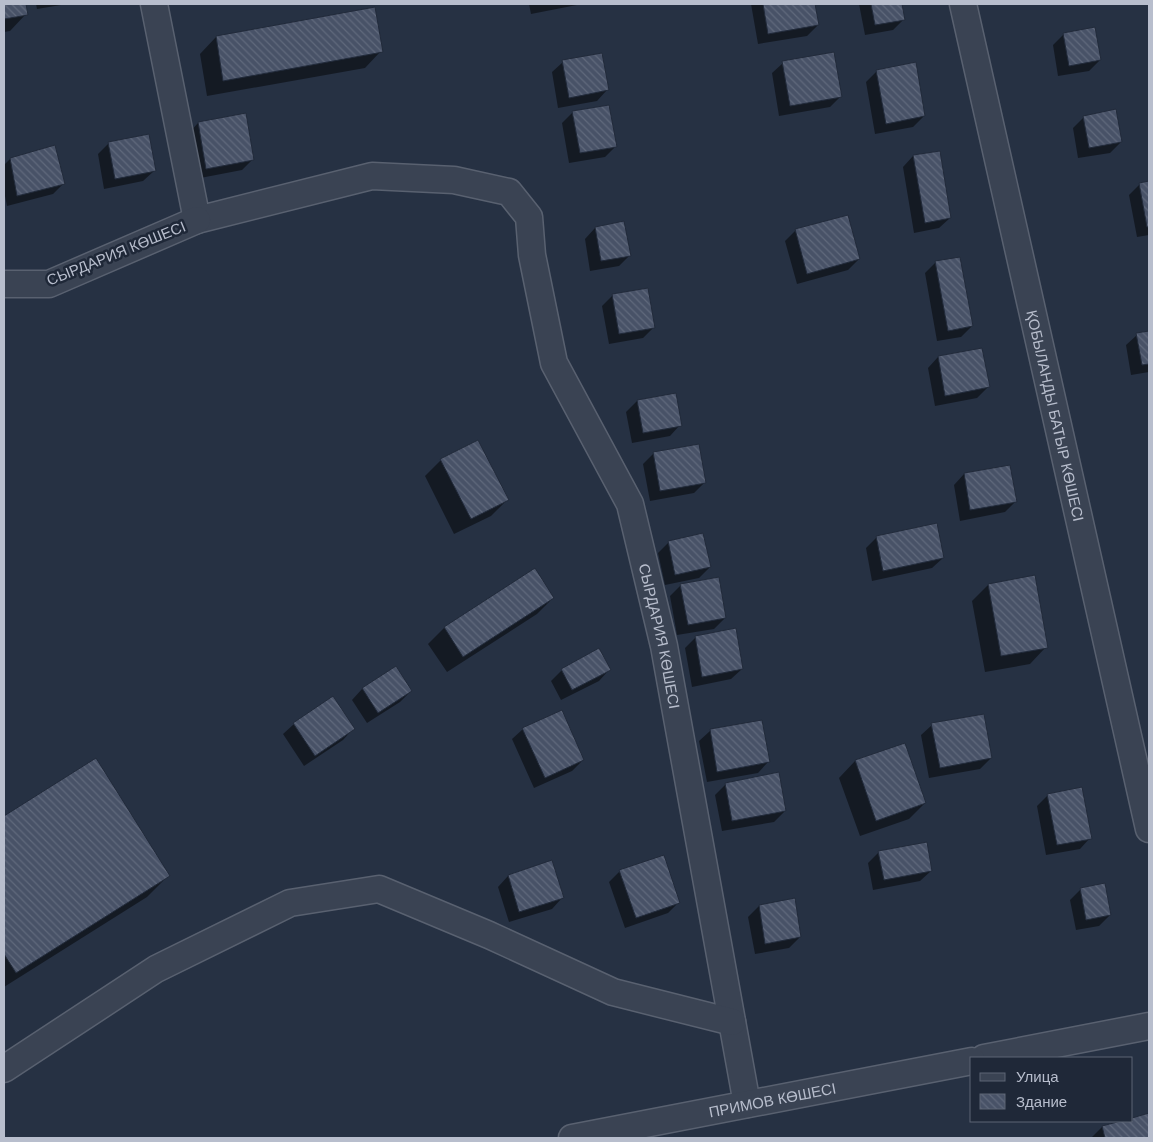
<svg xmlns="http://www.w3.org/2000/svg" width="1153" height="1142" font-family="Arial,sans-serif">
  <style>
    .shadow { fill: #0007 }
    .building { fill: url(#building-back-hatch); stroke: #212a3a }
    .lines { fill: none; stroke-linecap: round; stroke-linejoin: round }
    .street-casing { stroke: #596170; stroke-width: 29 }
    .street { stroke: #3a4353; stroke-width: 26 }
    .labels { text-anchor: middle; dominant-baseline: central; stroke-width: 5; stroke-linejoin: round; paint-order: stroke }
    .street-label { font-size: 15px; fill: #b8becd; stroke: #1f2838 }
  </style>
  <defs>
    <pattern id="building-back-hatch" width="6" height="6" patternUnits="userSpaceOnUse" patternTransform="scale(1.25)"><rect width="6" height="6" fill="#485267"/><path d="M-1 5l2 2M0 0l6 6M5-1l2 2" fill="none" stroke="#60697c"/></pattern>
  </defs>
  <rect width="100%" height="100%" fill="#263143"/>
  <path class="shadow" d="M 4,4 L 25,4 L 26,14 L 10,31 L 4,32 Z
    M 36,4 L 67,4 L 37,9 Z
    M 529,4 L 582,4 L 531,14 Z
    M 751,4 L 814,4 L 818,25 L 807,36 L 758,44 Z
    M 859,4 L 901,4 L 904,19 L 893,30 L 865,35 Z
    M 374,9 L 381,51 L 365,68 L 207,96 L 200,54 L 216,37 Z
    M 1064,34 L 1100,60 L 1089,71 L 1058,76 L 1053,45 Z
    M 563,62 L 607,90 L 597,101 L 558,108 L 552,72 Z
    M 783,63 L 841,96 L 830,107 L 779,116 L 772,73 Z
    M 877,71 L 924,116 L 913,127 L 875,134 L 866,82 Z
    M 573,112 L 616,146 L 605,157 L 569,163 L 562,123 Z
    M 1084,117 L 1121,142 L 1110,153 L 1078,158 L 1073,128 Z
    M 198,123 L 253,159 L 242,170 L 195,179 L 188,134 Z
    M 109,143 L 154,171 L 143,181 L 104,189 L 98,154 Z
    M 913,156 L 950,218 L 939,228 L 914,233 L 903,167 Z
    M 10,159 L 63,184 L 53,194 L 7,206 L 4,191 L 4,165 Z
    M 1149,182 L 1149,235 L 1137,237 L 1129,195 L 1140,184 Z
    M 595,228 L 629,256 L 619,266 L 590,271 L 585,239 Z
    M 796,230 L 859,259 L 848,270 L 797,284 L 785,241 Z
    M 936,262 L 972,326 L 961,337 L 937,341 L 925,273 Z
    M 613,295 L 654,327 L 643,338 L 609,344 L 602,306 Z
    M 1149,332 L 1149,372 L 1131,375 L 1126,345 L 1137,335 Z
    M 938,357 L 988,387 L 977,398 L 935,406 L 928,368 Z
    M 637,401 L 680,425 L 670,436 L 632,443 L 626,412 Z
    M 654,453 L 705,482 L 694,493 L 650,501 L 643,464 Z
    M 441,460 L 507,500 L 491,516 L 454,534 L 425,476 Z
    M 964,474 L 1016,501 L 1005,512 L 960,521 L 954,485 Z
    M 876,538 L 943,558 L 932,568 L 872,581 L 866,548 Z
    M 669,542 L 710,567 L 699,578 L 665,585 L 658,553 Z
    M 534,569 L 553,598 L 537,614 L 447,672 L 428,644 L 444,628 Z
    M 681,585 L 725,618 L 714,629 L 677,635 L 670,596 Z
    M 988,585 L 1046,647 L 1030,664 L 985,672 L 972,601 Z
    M 696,637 L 742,669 L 731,679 L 692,687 L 685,648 Z
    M 395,667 L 411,691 L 400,702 L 367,723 L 352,700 L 362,689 Z
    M 562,670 L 609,670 L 599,681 L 561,700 L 551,681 Z
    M 761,721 L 768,762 L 758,773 L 707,782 L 699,741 L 710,731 Z
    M 294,724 L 353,729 L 343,740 L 304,766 L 283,734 Z
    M 932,725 L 991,758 L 980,769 L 929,778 L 921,735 Z
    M 523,729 L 583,760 L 572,771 L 534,788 L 512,739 Z
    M 904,744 L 925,803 L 909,819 L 860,836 L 839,778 L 855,761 Z
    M 95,760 L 168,876 L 147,897 L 4,987 L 4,818 Z
    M 726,784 L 785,811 L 774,822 L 722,831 L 715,795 Z
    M 1048,795 L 1090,838 L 1080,849 L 1046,855 L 1037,806 Z
    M 879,852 L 931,871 L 920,881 L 873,890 L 868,863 Z
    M 620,871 L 679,902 L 668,913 L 625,928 L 609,882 Z
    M 508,876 L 562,898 L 552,909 L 509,922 L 498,887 Z
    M 1081,889 L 1110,915 L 1099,926 L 1076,930 L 1070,900 Z
    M 794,900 L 800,937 L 789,948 L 755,954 L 748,917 L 759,906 Z
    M 1149,1114 L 1149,1138 L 1091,1138 L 1102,1127 Z"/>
  <path class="building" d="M 4,4 L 26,4 L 28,15 L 4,19 Z
    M 763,4 L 815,4 L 819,25 L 768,34 Z
    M 871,4 L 902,4 L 905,20 L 875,25 Z
    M 375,7 L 383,52 L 223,81 L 216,36 Z
    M 1095,27 L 1101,60 L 1069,66 L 1063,33 Z
    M 834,52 L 842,97 L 790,106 L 782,61 Z
    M 602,53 L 609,90 L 569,98 L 562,60 Z
    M 916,62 L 925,116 L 886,124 L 876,70 Z
    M 609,105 L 617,147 L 580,153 L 572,111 Z
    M 1116,109 L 1122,142 L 1089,148 L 1083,116 Z
    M 246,113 L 254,160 L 206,169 L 198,122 Z
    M 149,134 L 156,171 L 115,179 L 108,142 Z
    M 55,145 L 65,184 L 17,196 L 10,158 Z
    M 940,151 L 951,218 L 925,223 L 913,155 Z
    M 1149,181 L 1149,227 L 1147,227 L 1139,183 Z
    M 848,215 L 860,259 L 807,274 L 795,229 Z
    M 624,221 L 631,256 L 601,261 L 595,227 Z
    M 960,257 L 973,326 L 948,331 L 935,261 Z
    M 648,288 L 655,328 L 619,334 L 612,294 Z
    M 1149,331 L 1149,364 L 1142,365 L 1136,333 Z
    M 982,348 L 990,387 L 945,396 L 938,356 Z
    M 676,393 L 682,426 L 643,433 L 637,400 Z
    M 478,440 L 509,500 L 471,519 L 440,459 Z
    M 699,444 L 706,483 L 660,491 L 653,452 Z
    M 1010,465 L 1017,502 L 970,510 L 964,473 Z
    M 937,523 L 944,558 L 883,571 L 876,536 Z
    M 703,533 L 711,567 L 675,575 L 668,541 Z
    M 535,568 L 554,598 L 463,657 L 444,627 Z
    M 1035,575 L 1048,648 L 1001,656 L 988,584 Z
    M 719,577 L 726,618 L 688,625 L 680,584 Z
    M 736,628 L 743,669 L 702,677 L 695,636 Z
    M 599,648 L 611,670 L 572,690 L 561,669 Z
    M 396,666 L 412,691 L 378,713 L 362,688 Z
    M 333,696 L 355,729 L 315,756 L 293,723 Z
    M 562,710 L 584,760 L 545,778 L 522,728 Z
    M 984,714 L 992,758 L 940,768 L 931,723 Z
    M 762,720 L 770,762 L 717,772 L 710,729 Z
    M 905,743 L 926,803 L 876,821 L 855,760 Z
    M 96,758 L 170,876 L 16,973 L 4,954 L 4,816 Z
    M 779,772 L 786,811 L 732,821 L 725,783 Z
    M 1082,787 L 1092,839 L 1057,845 L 1047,794 Z
    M 927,842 L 932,871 L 884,880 L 878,851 Z
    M 664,855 L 680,903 L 636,918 L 619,870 Z
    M 552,860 L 564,898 L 519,912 L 508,875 Z
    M 1105,883 L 1111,915 L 1086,920 L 1080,888 Z
    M 795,898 L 801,937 L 765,944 L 759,905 Z
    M 1149,1113 L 1149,1138 L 1105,1138 L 1102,1126 L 1121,1121 L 1132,1121 L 1132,1118 Z"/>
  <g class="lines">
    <defs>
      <g id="street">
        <path id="s1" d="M 154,4 L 197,220 L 372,176 L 454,180 L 509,192 L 529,217 L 532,255 L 554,363 L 630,504 L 664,646 L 747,1104"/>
        <path id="s2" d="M 963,4 L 1149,829"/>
        <path d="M 4,284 L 49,284 L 197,220"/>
        <path d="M 984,1058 L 1149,1026"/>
        <path d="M 4,1069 L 156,969 L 290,903 L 379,889 L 489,935 L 613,992 L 732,1022"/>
        <path id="s3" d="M 572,1138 L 972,1061"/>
      </g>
    </defs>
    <use href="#street" class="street-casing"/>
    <use href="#street" class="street"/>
  </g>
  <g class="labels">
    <g class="street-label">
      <text transform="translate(116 253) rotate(-22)">СЫРДАРИЯ КӨШЕСІ</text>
      <text stroke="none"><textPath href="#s2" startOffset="422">ҚОБЫЛАНДЫ БАТЫР КӨШЕСІ</textPath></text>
      <text stroke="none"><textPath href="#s1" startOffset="1015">СЫРДАРИЯ КӨШЕСІ</textPath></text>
      <text stroke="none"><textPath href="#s3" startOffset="204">ПРИМОВ КӨШЕСІ</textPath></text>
    </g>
  </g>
  <rect width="1153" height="1142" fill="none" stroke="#b8becd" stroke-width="10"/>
  <rect x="970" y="1057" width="162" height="65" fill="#1f2838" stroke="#5c6474"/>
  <rect x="980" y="1073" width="25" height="8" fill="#3a4353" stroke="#5c6474"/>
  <text x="1016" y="1082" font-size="15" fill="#b8becd">Улица</text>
  <rect x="980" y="1094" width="25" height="15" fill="url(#building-back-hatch)" stroke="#5c6474"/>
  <text x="1016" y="1107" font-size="15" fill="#b8becd">Здание</text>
</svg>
